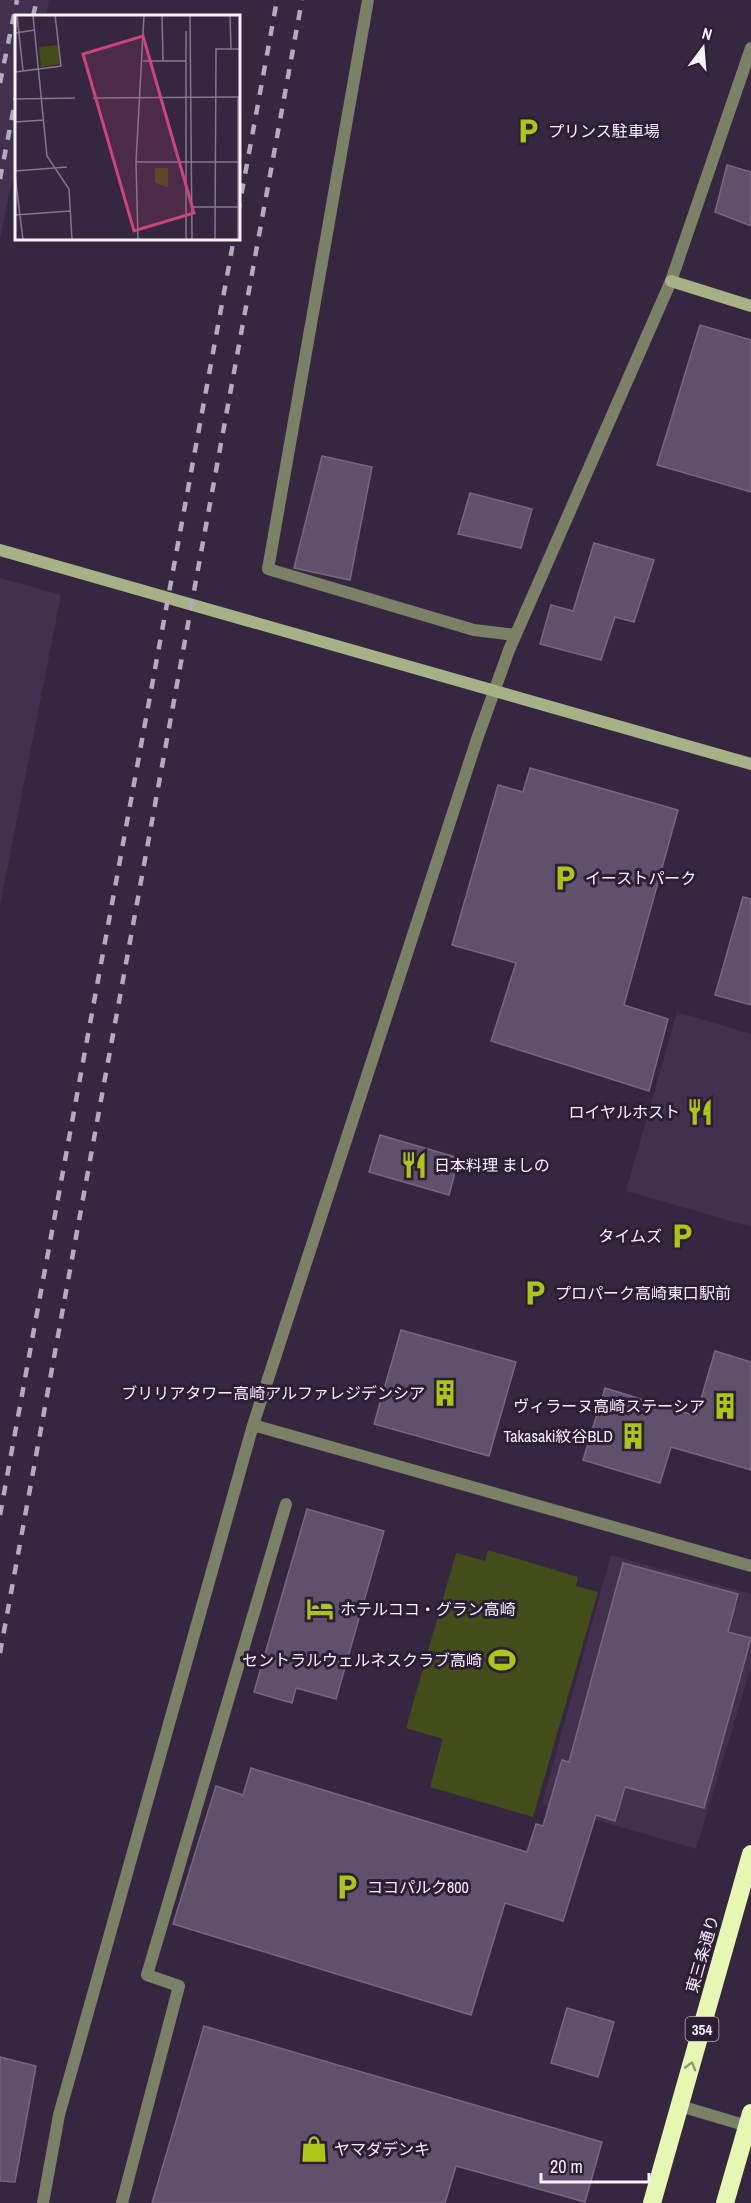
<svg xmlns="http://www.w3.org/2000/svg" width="751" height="2203" font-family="'Archivo Narrow','Noto Sans JP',sans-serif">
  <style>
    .built { fill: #41304e }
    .green { fill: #434d19 }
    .building { fill: #5f506b; stroke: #766783; stroke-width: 1.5 }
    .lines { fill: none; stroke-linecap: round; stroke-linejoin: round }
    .lane { stroke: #7a8166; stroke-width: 12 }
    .street { stroke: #7a8166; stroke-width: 12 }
    .secondary { stroke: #a6b185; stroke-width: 12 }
    .highway { stroke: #e6f7b2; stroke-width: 18 }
    .rail { stroke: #b3aabb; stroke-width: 4.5; stroke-dasharray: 10 10; stroke-linecap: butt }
    .oneway { stroke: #92957a }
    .labels { text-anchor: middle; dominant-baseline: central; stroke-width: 6; stroke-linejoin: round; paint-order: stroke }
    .shield { fill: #2b1e35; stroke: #bab1c1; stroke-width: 1.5 }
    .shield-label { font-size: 15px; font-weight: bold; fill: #f7f0fd }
    .poi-label { font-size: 16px; fill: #f7f0fd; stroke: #2b1e35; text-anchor: start }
    .street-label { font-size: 16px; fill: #f7f0fd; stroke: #2b1e35 }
    .inset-road { fill: none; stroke: #83778c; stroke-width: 1.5 }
    .view { fill: #cd437b; fill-opacity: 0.15; stroke: #cd437b; stroke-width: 3 }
    .inset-edge { fill: none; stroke: #f7f0fd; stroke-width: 3 }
  </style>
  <rect width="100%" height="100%" fill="#352740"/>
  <path class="built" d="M 0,0 L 49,0 L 46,16 L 16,16 L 16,162 L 0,239 Z
    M 0,578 L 61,595 L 0,906 Z
    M 677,1012 L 751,1034 L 751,1227 L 626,1191 Z
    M 611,1555 L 751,1594 L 751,1667 L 696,1849 L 542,1804 Z"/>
  <path class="green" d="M 488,1550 L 578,1577 L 576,1586 L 598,1592 L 533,1817 L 430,1787 L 443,1739 L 406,1728 L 456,1553 L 485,1561 Z"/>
  <path class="building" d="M 727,165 L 751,172 L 751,226 L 715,212 Z
    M 700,325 L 751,340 L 751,492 L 657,465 Z
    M 322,456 L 372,467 L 350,580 L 294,568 Z
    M 470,493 L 532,509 L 521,548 L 458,534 Z
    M 594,543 L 654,560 L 634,622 L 615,617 L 601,660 L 540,644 L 551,605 L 573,611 Z
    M 530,768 L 678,810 L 624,1005 L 668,1019 L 649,1091 L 491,1041 L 516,963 L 452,945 L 498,785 L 523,792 Z
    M 743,897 L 751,899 L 751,1005 L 715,995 Z
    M 380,1135 L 459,1158 L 449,1195 L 369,1172 Z
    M 401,1330 L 516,1362 L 489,1456 L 374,1424 Z
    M 715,1351 L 751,1362 L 751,1470 L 671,1447 L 660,1483 L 583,1460 L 605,1388 L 696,1416 Z
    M 307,1509 L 384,1531 L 336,1699 L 296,1688 L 292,1703 L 254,1692 Z
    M 623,1563 L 738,1594 L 728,1632 L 751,1638 L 704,1808 L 625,1787 L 615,1821 L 596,1815 L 563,1921 L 505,1903 L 471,2015 L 173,1924 L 216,1786 L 243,1795 L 251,1768 L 527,1852 L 536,1824 L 543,1826 L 562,1760 L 569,1762 Z
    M 567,2008 L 614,2022 L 598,2077 L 551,2063 Z
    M 204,2026 L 602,2142 L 585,2202 L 456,2166 L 445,2203 L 152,2203 Z
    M 0,2057 L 36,2066 L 15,2182 L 0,2181 Z"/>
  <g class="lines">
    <path class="lane" d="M 368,0 L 268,569 L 474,630 L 515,635"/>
    <path class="street" d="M 253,1425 L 751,1566
      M 680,2106 L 751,2127
      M 43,2203 L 59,2115 L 253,1425 L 477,739 L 509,650 L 671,281 L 751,48
      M 122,2203 L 179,1986 L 147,1975 L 286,1504"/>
    <path class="secondary" d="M 671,281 L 751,306
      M 0,550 L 751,764"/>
    <path class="highway" d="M 652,2203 L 751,1854
      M 725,2203 L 751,2113"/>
    <path class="rail" d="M 33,16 L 37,0
      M 0,83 L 17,0
      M 0,179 L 16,97
      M 238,213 L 277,0
      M 0,1515 L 234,238
      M 0,1653 L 302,0"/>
  </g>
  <defs><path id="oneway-chevron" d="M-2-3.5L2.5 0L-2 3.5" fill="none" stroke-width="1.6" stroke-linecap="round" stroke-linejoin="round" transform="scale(1.5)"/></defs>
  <use class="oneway" href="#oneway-chevron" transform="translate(691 2066) rotate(-74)"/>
  <defs>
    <symbol id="parking-bare" viewBox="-9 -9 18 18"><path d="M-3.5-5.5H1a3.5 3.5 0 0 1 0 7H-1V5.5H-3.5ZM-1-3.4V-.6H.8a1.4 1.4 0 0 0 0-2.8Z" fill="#abc616" stroke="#2b1e35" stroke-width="2.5" paint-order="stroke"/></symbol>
    <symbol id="restaurant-bare" viewBox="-9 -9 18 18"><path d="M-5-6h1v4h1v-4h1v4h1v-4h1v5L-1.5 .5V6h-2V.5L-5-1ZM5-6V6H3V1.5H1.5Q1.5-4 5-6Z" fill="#abc616" stroke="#2b1e35" stroke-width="2.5" paint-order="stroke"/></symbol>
    <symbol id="building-bare" viewBox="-9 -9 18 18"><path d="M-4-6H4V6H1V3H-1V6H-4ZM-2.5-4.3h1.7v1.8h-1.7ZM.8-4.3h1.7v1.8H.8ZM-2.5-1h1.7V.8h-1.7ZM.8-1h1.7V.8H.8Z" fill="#abc616" stroke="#2b1e35" stroke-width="2.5" paint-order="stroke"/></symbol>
    <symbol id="hotel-bare" viewBox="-9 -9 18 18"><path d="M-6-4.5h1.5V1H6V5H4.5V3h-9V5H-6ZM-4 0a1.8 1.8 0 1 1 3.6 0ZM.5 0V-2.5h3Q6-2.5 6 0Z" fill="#abc616" stroke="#2b1e35" stroke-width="2.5" paint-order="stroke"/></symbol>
    <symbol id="stadium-bare" viewBox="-9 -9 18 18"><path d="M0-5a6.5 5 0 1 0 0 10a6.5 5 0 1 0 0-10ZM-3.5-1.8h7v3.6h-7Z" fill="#abc616" stroke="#2b1e35" stroke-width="2.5" paint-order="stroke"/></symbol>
    <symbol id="shop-bare" viewBox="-9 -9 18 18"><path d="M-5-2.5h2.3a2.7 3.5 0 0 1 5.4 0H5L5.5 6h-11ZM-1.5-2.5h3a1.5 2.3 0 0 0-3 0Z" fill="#abc616" stroke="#2b1e35" stroke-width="2.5" paint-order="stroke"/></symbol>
  </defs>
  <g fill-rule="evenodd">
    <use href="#parking-bare" x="509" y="112" width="38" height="38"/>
    <use href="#parking-bare" x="546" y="859" width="38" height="38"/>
    <use href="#restaurant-bare" x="681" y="1093" width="38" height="38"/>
    <use href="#restaurant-bare" x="395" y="1146" width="38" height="38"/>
    <use href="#parking-bare" x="663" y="1217" width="38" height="38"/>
    <use href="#parking-bare" x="516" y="1274" width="38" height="38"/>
    <use href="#building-bare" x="426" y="1374" width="38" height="38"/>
    <use href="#building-bare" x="706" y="1387" width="38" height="38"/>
    <use href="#building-bare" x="614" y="1417" width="38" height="38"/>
    <use href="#hotel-bare" x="301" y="1590" width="38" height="38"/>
    <use href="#stadium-bare" x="483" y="1641" width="38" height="38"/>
    <use href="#parking-bare" x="328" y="1868" width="38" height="38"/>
    <use href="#shop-bare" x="295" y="2130" width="38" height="38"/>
  </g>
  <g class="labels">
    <rect class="shield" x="685.5" y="2017" width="33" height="24" rx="4.5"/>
    <g class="shield-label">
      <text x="702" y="2029">354</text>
    </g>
    <g class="poi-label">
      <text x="548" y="131">プリンス駐車場</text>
      <text x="585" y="878">イーストパーク</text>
      <text x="680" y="1112" text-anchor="end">ロイヤルホスト</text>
      <text x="434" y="1165">日本料理 ましの</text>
      <text x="662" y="1236" text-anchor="end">タイムズ</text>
      <text x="555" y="1293">プロパーク高崎東口駅前</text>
      <text x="425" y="1393" text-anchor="end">ブリリアタワー高崎アルファレジデンシア</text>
      <text x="705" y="1406" text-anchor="end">ヴィラーヌ高崎ステーシア</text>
      <text x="613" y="1436" text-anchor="end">Takasaki紋谷BLD</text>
      <text x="340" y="1609">ホテルココ・グラン高崎</text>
      <text x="482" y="1660" text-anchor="end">セントラルウェルネスクラブ高崎</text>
      <text x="367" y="1887">ココパルク800</text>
      <text x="334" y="2149">ヤマダデンキ</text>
    </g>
    <g class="street-label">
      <text transform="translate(702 1954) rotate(-74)">東三条通り</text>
    </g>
  </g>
  <g transform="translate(15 15)">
    <rect width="225" height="225" fill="#352740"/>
    <path d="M 43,30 L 45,49 L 26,52 L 24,32 ZM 140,153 L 153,153 L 153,172 L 140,168 Z" fill="#434d19"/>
    <path class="inset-road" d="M 2,0 L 8,56M 18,0 L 32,141 L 54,174 L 57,225M 147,0 L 148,46M 175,0 L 177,225M 215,0 L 216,34M 171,16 L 171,225M 0,18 L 20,15M 128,46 L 171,46M 0,57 L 46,51 L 40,0M 78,83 L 225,82M 0,84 L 60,83M 0,107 L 29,105M 121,147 L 223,147M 0,156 L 52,152M 0,160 L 8,225M 177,192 L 225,192M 0,200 L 55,196M 123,225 L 121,147 L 129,0M 200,225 L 201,34 L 225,34M 223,225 L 223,82"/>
    <path class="view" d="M 128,21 L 179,198 L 119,216 L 68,39 Z"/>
    <rect width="225" height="225" class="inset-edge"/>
  </g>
  <g transform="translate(703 48) rotate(16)" stroke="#2b1e35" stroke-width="4.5" paint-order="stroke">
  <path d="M0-4.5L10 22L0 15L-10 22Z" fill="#f7f0fd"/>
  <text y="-9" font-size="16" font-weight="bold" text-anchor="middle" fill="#f7f0fd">N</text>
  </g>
  <path d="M541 2173v9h108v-9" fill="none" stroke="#f7f0fd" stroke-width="3"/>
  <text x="550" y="2173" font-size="18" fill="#f7f0fd" stroke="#2b1e35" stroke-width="4.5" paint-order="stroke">20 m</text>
</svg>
